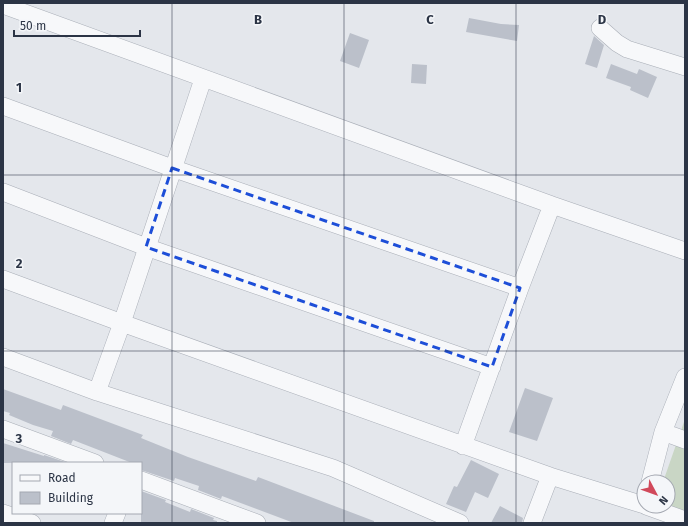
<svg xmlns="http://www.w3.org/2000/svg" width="688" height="526" font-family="'Fira Sans',sans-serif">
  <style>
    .green { fill: #c9d6c5 }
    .building { fill: #bbc0ca }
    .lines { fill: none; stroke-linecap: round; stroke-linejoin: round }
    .minor-casing { stroke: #a9aeb7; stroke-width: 18 }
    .minor { stroke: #f7f8fa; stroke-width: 17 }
    .marked { fill: none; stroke: #1d4ed8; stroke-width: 3; stroke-dasharray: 8 5; stroke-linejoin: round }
    .grid { fill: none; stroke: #2b3445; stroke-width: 1; stroke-opacity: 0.55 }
    .grid-label { font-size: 13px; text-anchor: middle; font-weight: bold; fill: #2b3445; stroke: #f4f6f9; stroke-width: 3; stroke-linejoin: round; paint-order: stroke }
  </style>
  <rect width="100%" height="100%" fill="#e4e7ec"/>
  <path class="green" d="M 685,419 L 685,523 L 668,506 L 668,482 L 663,482 Z"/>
  <path class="building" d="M 469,18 L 501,24 L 519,25 L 517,41 L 466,32 Z
    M 350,33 L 369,40 L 359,68 L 340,61 Z
    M 594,36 L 604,45 L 597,68 L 585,64 Z
    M 412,64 L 427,65 L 426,84 L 411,83 Z
    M 611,64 L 637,74 L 639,69 L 657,77 L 648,98 L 630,90 L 631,87 L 606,78 Z
    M 525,388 L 553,398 L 537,441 L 509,432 Z
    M 3,389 L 61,410 L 63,405 L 143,435 L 141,438 L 188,457 L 256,481 L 258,477 L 374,521 L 374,523 L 294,523 L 222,496 L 221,499 L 198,490 L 199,486 L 175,478 L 174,481 L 141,470 L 141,463 L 132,463 L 73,440 L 71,444 L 51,436 L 53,431 L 33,425 L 9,415 L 10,413 L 3,411 Z
    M 3,443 L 44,456 L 44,455 L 65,462 L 3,463 Z
    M 471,460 L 499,474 L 488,498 L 475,492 L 466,512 L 446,504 L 454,486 L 457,487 Z
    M 141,491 L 166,500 L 165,502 L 190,512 L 191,509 L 214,518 L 213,520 L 217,521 L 217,523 L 141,523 Z
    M 500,506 L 523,518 L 522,523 L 491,523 Z"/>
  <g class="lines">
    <defs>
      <path id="minor" d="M 3,5 L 552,205
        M 600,28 L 617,43 L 627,49 L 685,67
        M 3,106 L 172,168 L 520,288
        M 3,192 L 146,247 L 492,367
        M 3,279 L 122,323 L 550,476 L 644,505
        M 3,357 L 97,392 L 333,468 L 460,523
        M 97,392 L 122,323 L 203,79
        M 3,429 L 95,463
        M 663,432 L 685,440
        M 463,446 L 520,288 L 552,205 L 685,251
        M 141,480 L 257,523
        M 650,482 L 663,432 L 685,377
        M 646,506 L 685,520
        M 3,513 L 32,523
        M 113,523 L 117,513
        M 532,523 L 550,476"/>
    </defs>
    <use href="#minor" class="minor-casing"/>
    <use href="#minor" class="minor"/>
  </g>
  <path class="marked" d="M 172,168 L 520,288 L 492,367 L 146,247 Z"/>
  <path class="grid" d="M 172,3 L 172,523M 344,3 L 344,523M 516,3 L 516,523M 3,175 L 685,175M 3,351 L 685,351"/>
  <g class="grid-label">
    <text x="258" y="24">B</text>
    <text x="430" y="24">C</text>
    <text x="602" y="24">D</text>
    <text x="19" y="92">1</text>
    <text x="19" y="268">2</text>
    <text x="19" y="443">3</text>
  </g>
  <rect width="688" height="526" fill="none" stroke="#2b3445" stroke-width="8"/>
  <rect x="12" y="462" width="130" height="52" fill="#f4f6f9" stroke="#a4a8b1"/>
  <rect x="20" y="475" width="20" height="6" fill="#f7f8fa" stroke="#a4a8b1"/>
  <text x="48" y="482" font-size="12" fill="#2b3445">Road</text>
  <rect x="20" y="492" width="20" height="12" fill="#bbc0ca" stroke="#a4a8b1"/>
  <text x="48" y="502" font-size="12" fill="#2b3445">Building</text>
  <g transform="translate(656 494) rotate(131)"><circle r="19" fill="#f4f6f9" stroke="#a4a8b1"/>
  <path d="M0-3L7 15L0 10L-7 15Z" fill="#d1495b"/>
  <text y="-6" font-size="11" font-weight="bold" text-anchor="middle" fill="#2b3445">N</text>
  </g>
  <path d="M14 30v6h126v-6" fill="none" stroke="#2b3445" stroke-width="2"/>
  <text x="20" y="30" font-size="12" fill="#2b3445" stroke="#f4f6f9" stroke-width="3" paint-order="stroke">50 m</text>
</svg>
